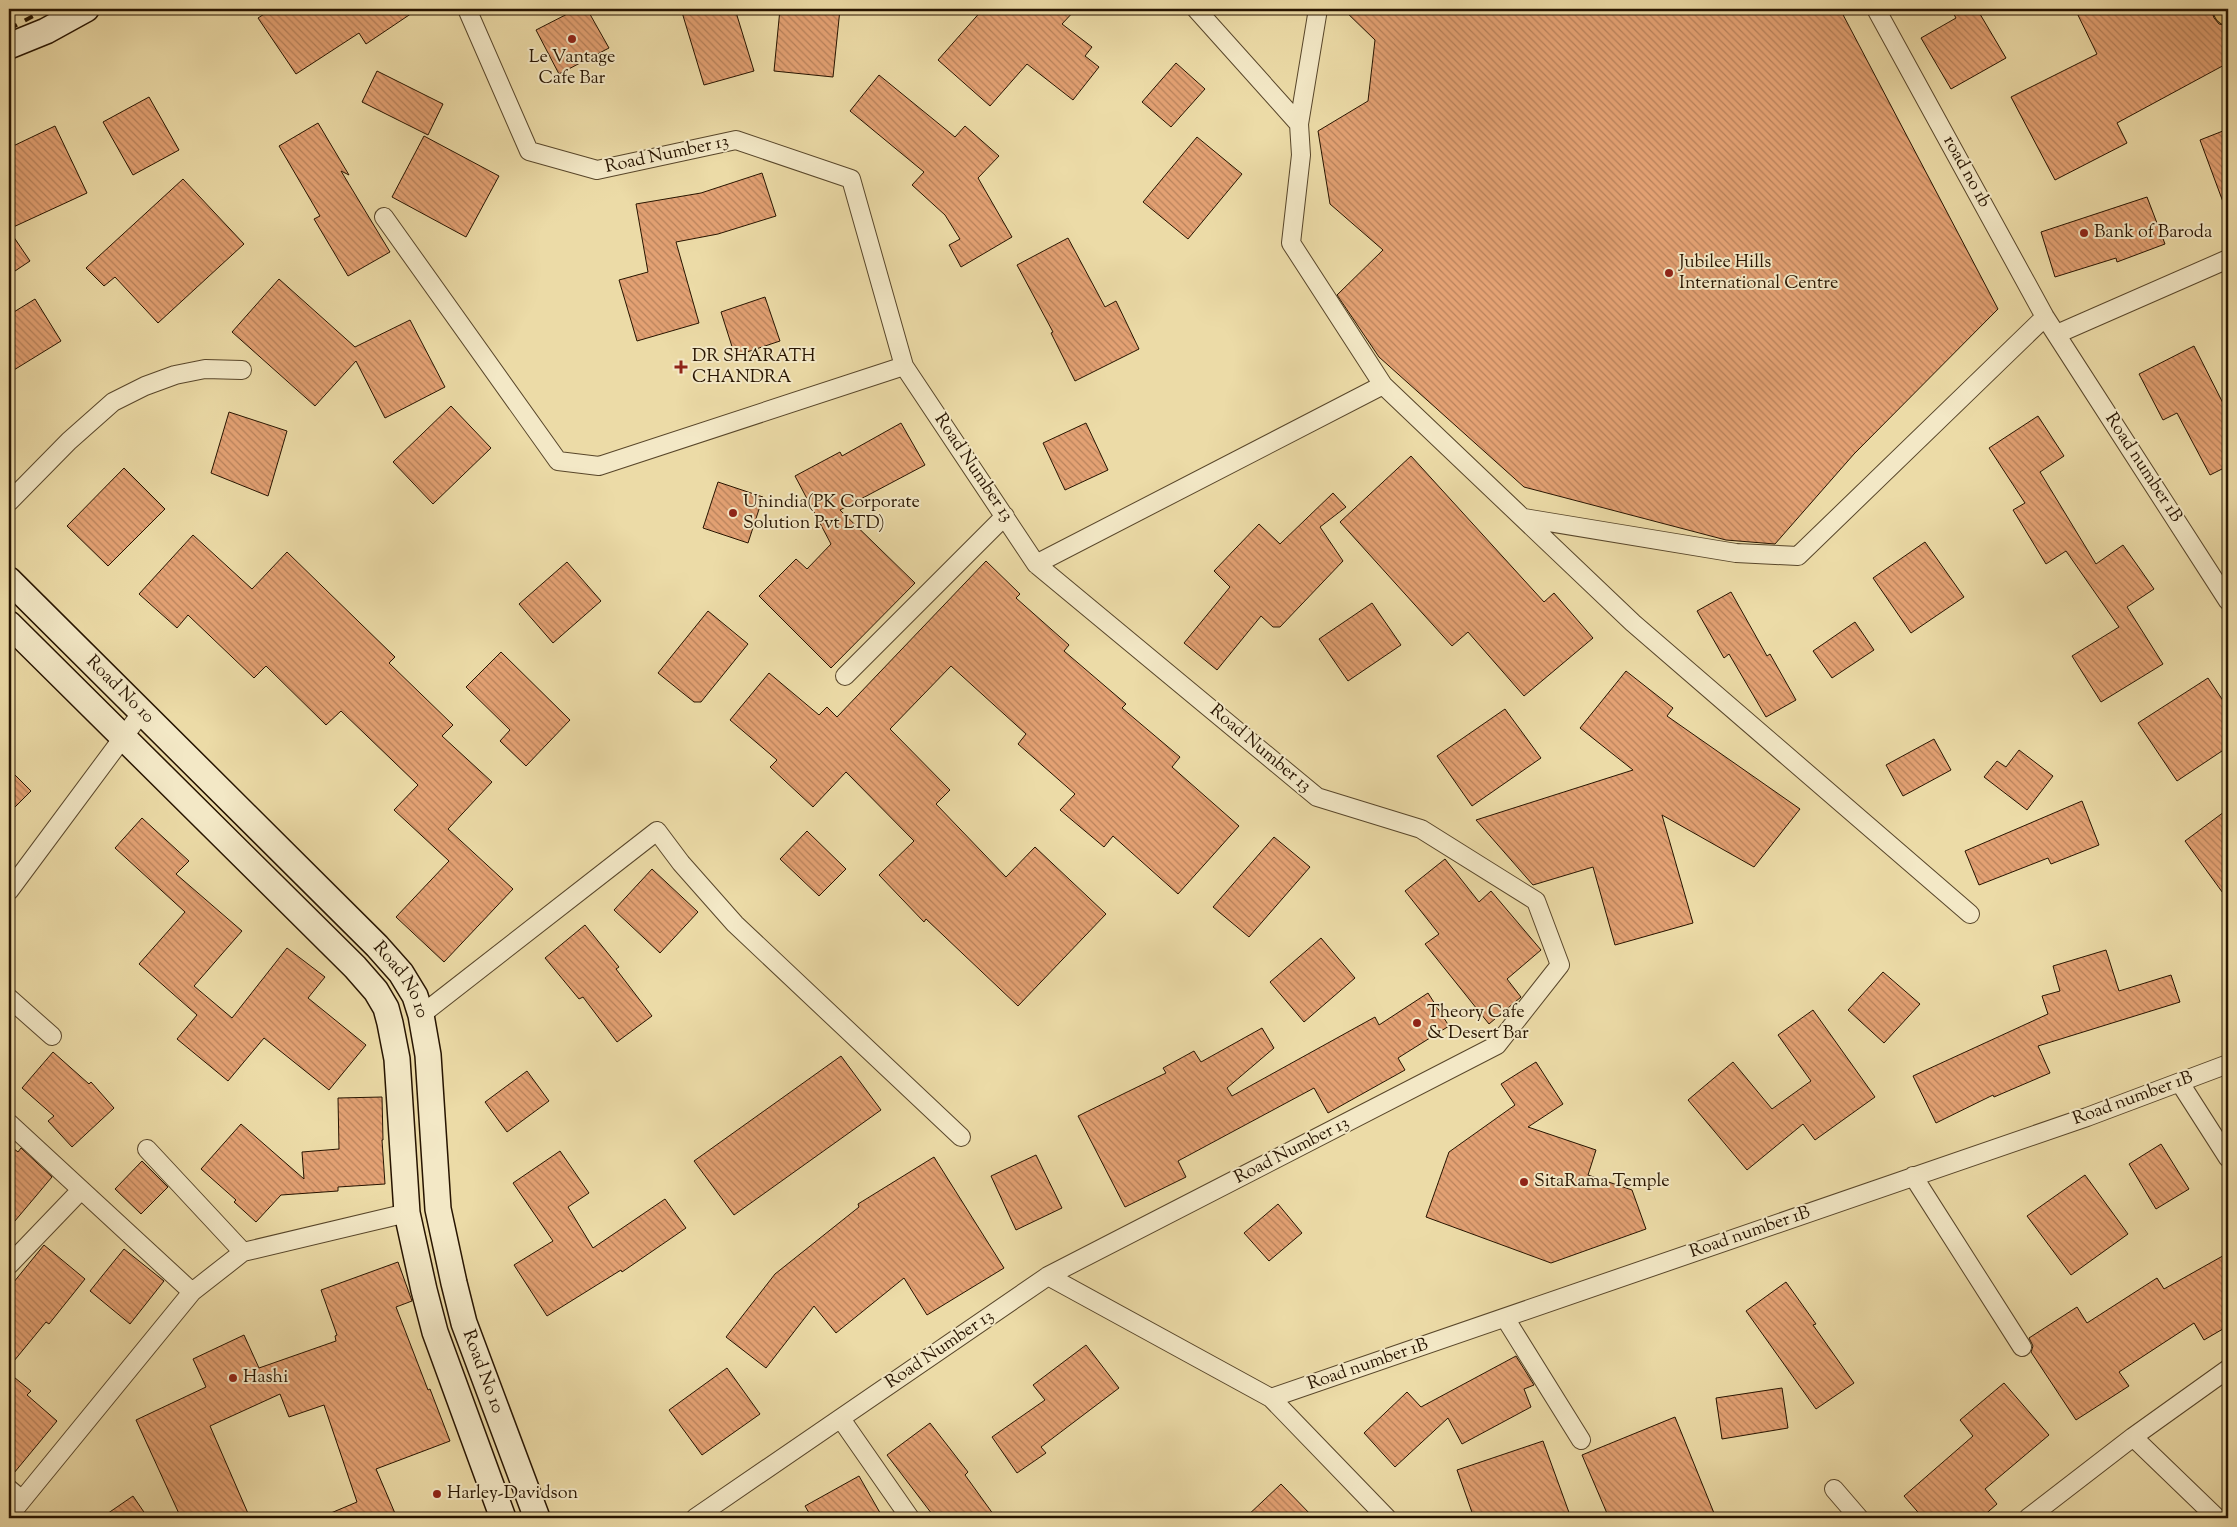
<svg xmlns="http://www.w3.org/2000/svg" width="2237" height="1527" font-family="'Sorts Mill Goudy',serif">
  <style>
    .building { fill: url(#building-back-hatch); stroke: #271400 }
    .lines { fill: none; stroke-linecap: round; stroke-linejoin: round }
    .street-casing { stroke: #58462a; stroke-width: 20 }
    .secondary-casing { stroke: #271400; stroke-width: 28 }
    .primary-casing { stroke: #271400; stroke-width: 30 }
    .street { stroke: #f3e8c6; stroke-width: 18 }
    .secondary { stroke: #f3e8c6; stroke-width: 25 }
    .primary { stroke: #e6be74; stroke-width: 28 }
    .rail { stroke: #271400; stroke-width: 4; stroke-dasharray: 9 9; stroke-linecap: butt }
    .poi-dot { fill: #8f2418; stroke: #f3e8c6; stroke-width: 2 }
    .labels { text-anchor: middle; dominant-baseline: central; stroke-width: 4; stroke-linejoin: round; paint-order: stroke }
    .poi-label { font-size: 18px; fill: #271400; stroke: #f3e8c6; text-anchor: start }
    .street-label { font-size: 18px; fill: #271400; stroke: #f3e8c6 }
  </style>
  <defs>
    <pattern id="building-back-hatch" width="6" height="6" patternUnits="userSpaceOnUse" patternTransform="scale(1.25)"><rect width="6" height="6" fill="#e3a173"/><path d="M-1 5l2 2M0 0l6 6M5-1l2 2" fill="none" stroke="#b8825c"/></pattern>
  </defs>
  <rect width="100%" height="100%" fill="#ecdba7"/>
  <filter id="stains"><feTurbulence type="fractalNoise" baseFrequency=".004" numOctaves="4"/><feColorMatrix values="0 0 0 0 .2 0 0 0 0 .09 0 0 0 0 .02 0 0 0 .5 -.17"/></filter>
  <radialGradient id="worn" r=".72"><stop offset=".6" stop-color="#630" stop-opacity="0"/><stop offset="1" stop-color="#630" stop-opacity=".3"/></radialGradient>
  <path class="building" d="M 272,9 L 418,9 L 366,44 L 359,33 L 296,74 L 258,18 Z
    M 577,9 L 587,9 L 609,48 L 559,74 L 536,30 Z
    M 681,9 L 735,9 L 754,71 L 704,85 Z
    M 780,9 L 840,9 L 833,77 L 774,71 Z
    M 983,9 L 1076,9 L 1062,24 L 1092,47 L 1085,56 L 1099,67 L 1073,100 L 1027,64 L 990,106 L 938,60 Z
    M 1343,9 L 1840,9 L 1998,309 L 1854,454 L 1775,544 L 1726,540 L 1524,487 L 1379,357 L 1337,295 L 1383,250 L 1330,204 L 1318,131 L 1368,101 L 1375,40 Z
    M 1951,9 L 1977,9 L 2006,58 L 1951,89 L 1921,38 L 1956,18 Z
    M 2075,9 L 2211,9 L 2214,18 L 2219,24 L 2228,26 L 2228,63 L 2117,123 L 2127,143 L 2055,180 L 2011,97 L 2097,54 Z
    M 1176,63 L 1205,89 L 1171,127 L 1142,102 Z
    M 377,71 L 443,104 L 428,135 L 362,102 Z
    M 879,75 L 955,137 L 965,126 L 999,156 L 978,178 L 1012,237 L 961,267 L 949,245 L 960,239 L 945,215 L 912,185 L 924,172 L 850,111 Z
    M 149,97 L 179,150 L 133,175 L 103,122 Z
    M 318,123 L 349,175 L 341,171 L 390,252 L 348,276 L 314,219 L 320,216 L 279,146 Z
    M 55,126 L 87,193 L 9,229 L 9,148 Z
    M 2228,129 L 2228,210 L 2226,210 L 2200,140 Z
    M 424,136 L 499,176 L 466,237 L 392,197 Z
    M 1197,137 L 1242,174 L 1188,239 L 1143,202 Z
    M 762,173 L 776,216 L 718,234 L 676,242 L 699,323 L 637,341 L 619,280 L 648,272 L 636,204 L 701,193 Z
    M 183,179 L 244,244 L 158,323 L 115,277 L 104,286 L 86,268 Z
    M 2147,197 L 2165,244 L 2117,262 L 2116,258 L 2055,277 L 2041,232 Z
    M 9,230 L 30,261 L 9,275 Z
    M 1068,238 L 1105,307 L 1116,301 L 1139,349 L 1075,381 L 1051,333 L 1053,332 L 1017,265 Z
    M 279,279 L 355,347 L 410,320 L 445,387 L 385,418 L 356,361 L 315,406 L 232,332 Z
    M 765,297 L 780,341 L 735,356 L 721,312 Z
    M 35,299 L 61,341 L 9,373 L 9,315 Z
    M 2194,346 L 2228,413 L 2228,466 L 2210,475 L 2177,413 L 2163,420 L 2139,374 Z
    M 451,406 L 491,448 L 433,504 L 393,462 Z
    M 229,412 L 287,431 L 268,496 L 211,473 Z
    M 2038,416 L 2064,456 L 2040,472 L 2096,564 L 2123,545 L 2154,589 L 2127,607 L 2163,664 L 2101,702 L 2072,656 L 2119,627 L 2066,551 L 2046,564 L 2013,510 L 2025,503 L 1989,448 Z
    M 901,423 L 925,465 L 840,510 L 915,583 L 831,668 L 759,596 L 796,559 L 807,569 L 831,544 L 795,476 L 840,452 L 842,456 Z
    M 1086,423 L 1108,470 L 1065,490 L 1043,443 Z
    M 1411,456 L 1544,602 L 1554,593 L 1593,638 L 1524,696 L 1468,632 L 1452,646 L 1340,522 Z
    M 124,468 L 165,509 L 108,566 L 67,526 Z
    M 718,482 L 763,497 L 748,543 L 703,528 Z
    M 1333,493 L 1346,507 L 1320,527 L 1343,561 L 1280,627 L 1273,627 L 1261,616 L 1217,670 L 1184,643 L 1230,587 L 1214,571 L 1259,524 L 1280,544 Z
    M 193,535 L 252,589 L 287,552 L 395,657 L 389,663 L 453,725 L 442,736 L 492,782 L 448,829 L 513,889 L 444,962 L 396,917 L 449,861 L 394,810 L 418,785 L 341,711 L 326,725 L 266,666 L 254,678 L 188,615 L 177,628 L 139,594 Z
    M 1925,542 L 1964,597 L 1911,633 L 1873,578 Z
    M 986,561 L 1020,594 L 1016,598 L 1069,645 L 1064,651 L 1126,704 L 1122,708 L 1180,757 L 1172,767 L 1239,826 L 1178,894 L 1113,836 L 1104,847 L 1060,810 L 1075,794 L 1018,744 L 1026,734 L 951,666 L 890,729 L 950,790 L 936,804 L 1006,877 L 1035,847 L 1106,914 L 1018,1006 L 926,919 L 924,922 L 879,875 L 914,841 L 846,772 L 813,807 L 770,767 L 777,760 L 730,720 L 769,673 L 819,715 L 827,707 L 837,717 Z
    M 567,562 L 601,601 L 553,643 L 519,604 Z
    M 1731,592 L 1767,656 L 1770,654 L 1796,700 L 1766,717 L 1729,654 L 1724,658 L 1697,611 Z
    M 1372,603 L 1401,645 L 1348,681 L 1319,639 Z
    M 708,611 L 748,644 L 701,702 L 694,702 L 658,673 Z
    M 1855,622 L 1874,650 L 1832,678 L 1813,651 Z
    M 501,652 L 570,720 L 526,766 L 500,741 L 510,730 L 466,687 Z
    M 1626,671 L 1673,708 L 1667,716 L 1800,809 L 1754,867 L 1662,815 L 1693,923 L 1615,945 L 1593,867 L 1533,885 L 1476,820 L 1633,770 L 1580,728 Z
    M 2208,678 L 2228,708 L 2228,747 L 2177,781 L 2138,723 Z
    M 1505,709 L 1541,758 L 1472,806 L 1437,756 Z
    M 1934,739 L 1951,770 L 1903,796 L 1886,765 Z
    M 2019,750 L 2053,776 L 2027,810 L 1984,777 L 1997,761 L 2006,767 Z
    M 9,769 L 31,791 L 9,813 Z
    M 2082,801 L 2099,845 L 2051,864 L 2048,858 L 1979,885 L 1965,851 Z
    M 2228,809 L 2228,900 L 2185,841 Z
    M 142,818 L 189,861 L 176,874 L 242,931 L 194,986 L 232,1018 L 287,948 L 325,977 L 308,998 L 366,1045 L 329,1090 L 264,1038 L 228,1081 L 177,1039 L 197,1015 L 139,964 L 185,912 L 115,848 Z
    M 807,831 L 846,869 L 819,896 L 780,859 Z
    M 1274,837 L 1310,867 L 1249,937 L 1213,907 Z
    M 1445,859 L 1479,902 L 1491,891 L 1541,950 L 1507,979 L 1521,997 L 1489,1024 L 1425,944 L 1439,934 L 1405,891 Z
    M 652,869 L 698,912 L 660,953 L 614,910 Z
    M 585,925 L 619,967 L 616,969 L 652,1016 L 617,1042 L 583,997 L 579,999 L 545,958 Z
    M 1321,938 L 1355,978 L 1304,1022 L 1270,982 Z
    M 2106,950 L 2119,991 L 2171,975 L 2180,1002 L 2038,1046 L 2050,1073 L 1994,1097 L 1993,1095 L 1936,1123 L 1913,1076 L 2048,1014 L 2042,996 L 2060,991 L 2053,966 Z
    M 1883,972 L 1920,1004 L 1884,1043 L 1848,1010 Z
    M 1428,993 L 1449,1026 L 1398,1058 L 1405,1070 L 1328,1113 L 1314,1088 L 1178,1161 L 1186,1177 L 1125,1207 L 1078,1116 L 1166,1073 L 1163,1068 L 1194,1051 L 1201,1062 L 1262,1028 L 1274,1048 L 1227,1088 L 1232,1096 L 1375,1017 L 1379,1025 Z
    M 1813,1010 L 1875,1097 L 1815,1140 L 1803,1124 L 1747,1170 L 1688,1100 L 1733,1062 L 1772,1109 L 1811,1081 L 1778,1035 Z
    M 53,1052 L 89,1084 L 91,1082 L 114,1108 L 72,1147 L 48,1121 L 54,1116 L 22,1088 Z
    M 841,1056 L 881,1110 L 734,1215 L 694,1161 Z
    M 1536,1062 L 1563,1104 L 1528,1127 L 1596,1150 L 1588,1175 L 1632,1190 L 1646,1229 L 1551,1263 L 1426,1217 L 1449,1152 L 1515,1105 L 1501,1084 Z
    M 527,1071 L 549,1101 L 507,1132 L 485,1102 Z
    M 382,1097 L 383,1140 L 382,1140 L 385,1184 L 338,1187 L 338,1191 L 281,1195 L 256,1222 L 234,1202 L 236,1200 L 201,1169 L 241,1124 L 304,1179 L 302,1152 L 339,1149 L 338,1098 Z
    M 2161,1144 L 2189,1189 L 2156,1209 L 2129,1164 Z
    M 9,1145 L 18,1152 L 21,1148 L 52,1177 L 9,1228 Z
    M 560,1151 L 589,1193 L 568,1207 L 593,1248 L 665,1199 L 686,1228 L 622,1272 L 621,1270 L 547,1316 L 514,1265 L 553,1241 L 513,1183 Z
    M 1036,1155 L 1062,1208 L 1016,1230 L 991,1176 Z
    M 934,1157 L 1004,1268 L 927,1315 L 904,1278 L 836,1333 L 814,1306 L 766,1368 L 726,1337 L 775,1274 L 859,1207 L 858,1204 Z
    M 142,1161 L 168,1187 L 141,1214 L 115,1189 Z
    M 2085,1175 L 2128,1234 L 2071,1275 L 2027,1216 Z
    M 1278,1204 L 1302,1233 L 1269,1261 L 1244,1233 Z
    M 44,1245 L 85,1279 L 49,1324 L 46,1322 L 9,1367 L 9,1288 Z
    M 124,1249 L 164,1281 L 130,1324 L 90,1291 Z
    M 2228,1253 L 2228,1326 L 2204,1340 L 2194,1323 L 2119,1372 L 2129,1386 L 2076,1420 L 2031,1352 L 2033,1346 L 2029,1338 L 2077,1307 L 2087,1323 L 2157,1278 L 2164,1289 Z
    M 398,1262 L 412,1301 L 396,1307 L 428,1390 L 430,1389 L 450,1441 L 376,1469 L 397,1518 L 319,1518 L 357,1502 L 324,1405 L 289,1417 L 280,1394 L 210,1426 L 250,1518 L 181,1518 L 136,1420 L 206,1387 L 193,1359 L 244,1335 L 259,1368 L 336,1341 L 335,1336 L 337,1335 L 321,1290 Z
    M 1786,1282 L 1816,1324 L 1813,1325 L 1854,1383 L 1816,1409 L 1746,1311 Z
    M 1086,1345 L 1119,1388 L 1041,1447 L 1046,1453 L 1017,1473 L 992,1437 L 1045,1400 L 1033,1385 Z
    M 1516,1356 L 1534,1385 L 1524,1389 L 1531,1407 L 1462,1444 L 1448,1418 L 1395,1467 L 1364,1433 L 1407,1392 L 1421,1407 Z
    M 727,1368 L 760,1414 L 702,1455 L 669,1410 Z
    M 9,1373 L 31,1391 L 27,1395 L 57,1421 L 9,1479 Z
    M 2004,1383 L 2049,1435 L 1985,1489 L 1997,1504 L 1981,1518 L 1923,1518 L 1904,1496 L 1973,1436 L 1960,1420 Z
    M 1782,1388 L 1788,1428 L 1722,1439 L 1716,1398 Z
    M 1675,1417 L 1716,1518 L 1609,1518 L 1582,1455 Z
    M 930,1423 L 968,1472 L 965,1475 L 996,1518 L 935,1518 L 887,1455 Z
    M 1543,1441 L 1571,1518 L 1474,1518 L 1457,1470 Z
    M 859,1476 L 883,1518 L 812,1518 L 805,1506 Z
    M 1281,1484 L 1314,1518 L 1245,1518 Z
    M 133,1496 L 148,1518 L 101,1518 Z"/>
  <g class="lines">
    <defs>
      <path id="street" d="M 467,9 L 529,151 L 597,170 L 736,140 L 851,179 L 904,366 L 1036,564 L 1317,797 L 1421,829 L 1536,901 L 1560,965 L 1497,1045 L 1048,1276 L 695,1518
        M 1196,9 L 1299,124 L 1301,155 L 1291,243 L 1383,385 L 1633,623 L 1970,914
        M 1876,9 L 2045,317 L 2228,601
        M 1299,124 L 1318,9
        M 384,217 L 558,461 L 599,466 L 904,366
        M 2057,334 L 2228,259
        M 9,502 L 69,441 L 113,402 L 145,386 L 175,375 L 205,369 L 242,370
        M 1524,518 L 1736,553 L 1798,556 L 2045,317
        M 1036,564 L 1383,385
        M 845,676 L 1005,516
        M 9,891 L 142,712
        M 9,998 L 52,1036
        M 421,1015 L 657,831 L 681,863 L 735,924 L 961,1137
        M 2180,1083 L 2228,1158
        M 9,1123 L 192,1292
        M 147,1149 L 243,1252
        M 1913,1176 L 2022,1347
        M 9,1265 L 81,1190
        M 1048,1276 L 1271,1398 L 1387,1518
        M 1505,1318 L 1581,1440
        M 1271,1398 L 2087,1117 L 2228,1064
        M 841,1419 L 910,1518
        M 2133,1437 L 2217,1518
        M 9,1489 L 22,1500
        M 1834,1489 L 1859,1518
        M 9,1516 L 192,1292 L 243,1252 L 407,1213
        M 2028,1518 L 2133,1437 L 2228,1369"/>
      <g id="secondary">
        <path d="M 9,46 L 46,31 L 86,9"/>
        <path id="s1" d="M 9,580 L 377,946 L 401,973 L 415,996 L 421,1015 L 428,1055 L 438,1209 L 454,1283 L 464,1323 L 537,1518"/>
        <path d="M 9,624 L 355,967 L 376,991 L 386,1008 L 390,1023 L 397,1059 L 407,1213 L 424,1290 L 435,1332 L 503,1518"/>
      </g>
      <path id="primary" d="M 2227,9 L 2228,11"/>
    </defs>
    <use href="#street" class="street-casing"/>
    <use href="#secondary" class="secondary-casing"/>
    <use href="#primary" class="primary-casing"/>
    <use href="#street" class="street"/>
    <use href="#secondary" class="secondary"/>
    <use href="#primary" class="primary"/>
    <path class="rail" d="M 9,29 L 46,9"/>
  </g>
  <g class="poi-dot">
    <circle cx="572" cy="39" r="5"/>
    <circle cx="2084" cy="233" r="5"/>
    <circle cx="1669" cy="273" r="5"/>
    <path d="M678.5 359.5h5v5h5v5h-5v5h-5v-5h-5v-5h5z"/>
    <circle cx="733" cy="513" r="5"/>
    <circle cx="1417" cy="1023" r="5"/>
    <circle cx="1524" cy="1182" r="5"/>
    <circle cx="233" cy="1378" r="5"/>
    <circle cx="437" cy="1494" r="5"/>
  </g>
  <g class="labels">
    <g class="poi-label">
      <text x="572" y="58" text-anchor="middle">Le Vantage<tspan x="572" dy="21">Cafe Bar</tspan></text>
      <text x="2094" y="233">Bank of Baroda</text>
      <text x="1679" y="263">Jubilee Hills<tspan x="1679" dy="21">International Centre</tspan></text>
      <text x="692" y="357">DR SHARATH<tspan x="692" dy="21">CHANDRA</tspan></text>
      <text x="743" y="503">Unindia(PK Corporate<tspan x="743" dy="21">Solution Pvt LTD)</tspan></text>
      <text x="1427" y="1013">Theory Cafe<tspan x="1427" dy="21">&amp; Desert Bar</tspan></text>
      <text x="1534" y="1182">SitaRama Temple</text>
      <text x="243" y="1378">Hashi</text>
      <text x="447" y="1494">Harley-Davidson</text>
    </g>
    <g class="street-label">
      <text transform="translate(667 155) rotate(-12)">Road Number 13</text>
      <text transform="translate(1966 172) rotate(61)">road no 1b</text>
      <text transform="translate(973 468) rotate(56)">Road Number 13</text>
      <text transform="translate(2143 468) rotate(57)">Road number 1B</text>
      <text stroke="none"><textPath href="#s1" startOffset="156">Road No 10</textPath></text>
      <text transform="translate(1260 749) rotate(40)">Road Number 13</text>
      <text stroke="none"><textPath href="#s1" startOffset="561">Road No 10</textPath></text>
      <text transform="translate(2133 1099) rotate(-20)">Road number 1B</text>
      <text transform="translate(1292 1151) rotate(-27)">Road Number 13</text>
      <text transform="translate(1750 1233) rotate(-19)">Road number 1B</text>
      <text transform="translate(940 1350) rotate(-34)">Road Number 13</text>
      <text transform="translate(1368 1365) rotate(-19)">Road number 1B</text>
      <text stroke="none"><textPath href="#s1" startOffset="966">Road No 10</textPath></text>
    </g>
  </g>
  <rect width="2237" height="1527" fill="none" stroke="#ecdba7" stroke-width="30"/>
  <rect x="10" y="10" width="2217" height="1507" fill="none" stroke="#271400" stroke-width="2.5"/>
  <rect x="15" y="15" width="2207" height="1497" fill="none" stroke="#271400"/>
  <rect width="100%" height="100%" filter="url(#stains)"/>
  <rect width="100%" height="100%" fill="url(#worn)"/>
</svg>
